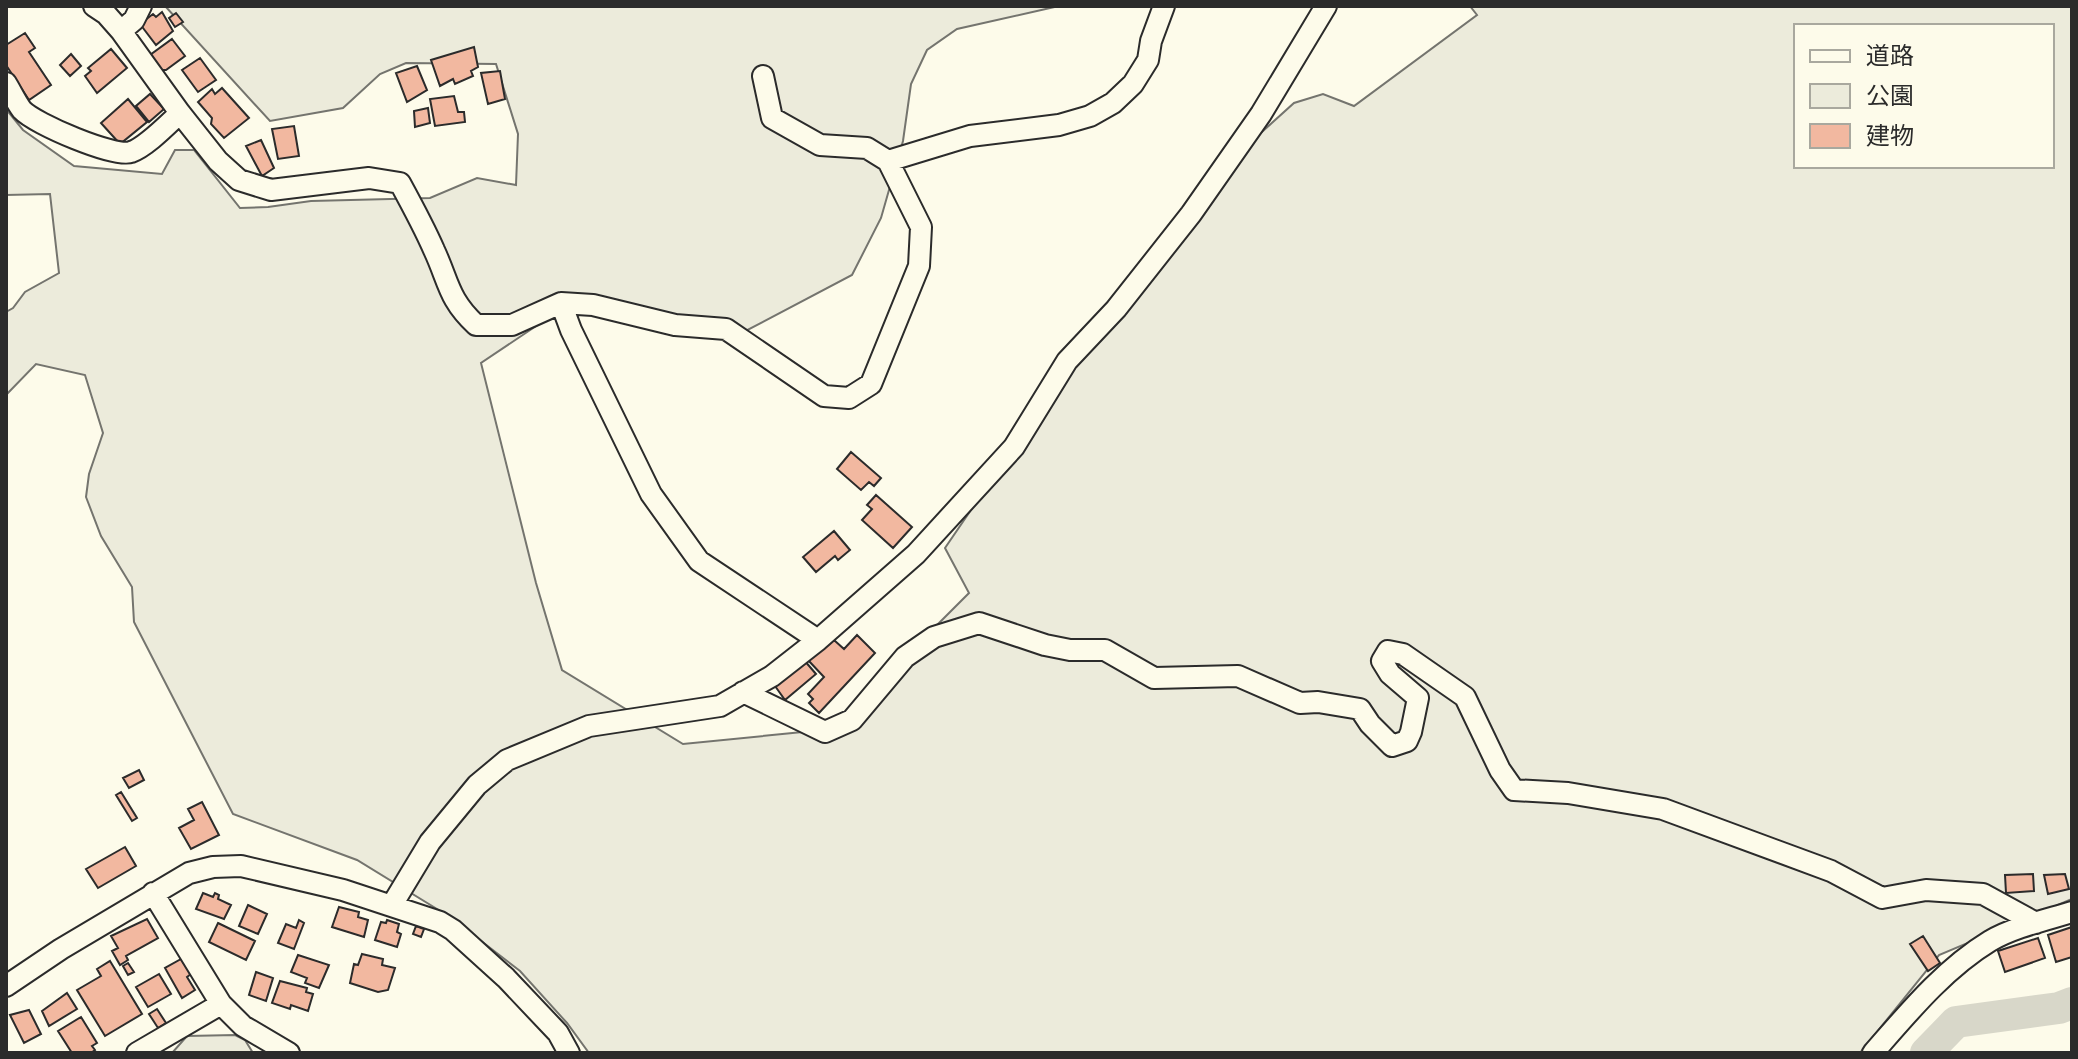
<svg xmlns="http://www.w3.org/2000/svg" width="2078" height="1059" font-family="'Sofia Sans Condensed','Noto Sans JP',sans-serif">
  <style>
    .green { fill: #ecebdb; stroke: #74746e; stroke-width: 2; fill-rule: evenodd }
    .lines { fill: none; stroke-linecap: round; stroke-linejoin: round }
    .river { stroke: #d8d7c9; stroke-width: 32 }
    .building { fill: #f2b8a0; stroke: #2b2b2b; stroke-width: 2 }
    .minor-casing { stroke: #2b2b2b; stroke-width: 24 }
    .minor { stroke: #fdfbea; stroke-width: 20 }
  </style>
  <rect width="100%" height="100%" fill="#fdfbea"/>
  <path class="green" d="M 165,6 L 1059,6 L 957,29 L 927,50 L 911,84 L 903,141 L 881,218 L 852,275 L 736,336 L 569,304 L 481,363 L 536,583 L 562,670 L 683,744 L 833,729 L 969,593 L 945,548 L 1031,422 L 1234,157 L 1294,103 L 1323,94 L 1354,106 L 1477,15 L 1470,6 L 2072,6 L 2072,899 L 1939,955 L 1860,1053 L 589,1053 L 567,1023 L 520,971 L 450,917 L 357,860 L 233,814 L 134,622 L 132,587 L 101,536 L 86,497 L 89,474 L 103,433 L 85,375 L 36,364 L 6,395 L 6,312 L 13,308 L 25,292 L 59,273 L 50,194 L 6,195 L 6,109 L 23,130 L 74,166 L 162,174 L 175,150 L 194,150 L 240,208 L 268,207 L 311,201 L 430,198 L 477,178 L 516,185 L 518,134 L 496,64 L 406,63 L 380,74 L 343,108 L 270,121 ZM 1796,26 L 2052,26 L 2052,166 L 1796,166 Z
    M 235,1035 L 245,1040 L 253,1053 L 172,1053 L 187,1036 Z"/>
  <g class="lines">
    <path class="river" d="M 1926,1053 L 1956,1022 L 2059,1008 L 2072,1003"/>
  </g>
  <path class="building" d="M 162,12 L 173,31 L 156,45 L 140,24 L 153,14 L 156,17 Z
    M 176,13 L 183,22 L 175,27 L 169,18 Z
    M 25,33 L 35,48 L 29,52 L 51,85 L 29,100 L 6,65 L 6,45 Z
    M 172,39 L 185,56 L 166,70 L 161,70 L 150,55 Z
    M 474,47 L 478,67 L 471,71 L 473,76 L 455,84 L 453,79 L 440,86 L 431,60 Z
    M 111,49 L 127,68 L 97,93 L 85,76 L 91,71 L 88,68 Z
    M 71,54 L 81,66 L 70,76 L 60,65 Z
    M 200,58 L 216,80 L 198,92 L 182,70 Z
    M 417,66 L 427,90 L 407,102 L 396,73 Z
    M 500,71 L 505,99 L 488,104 L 481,73 Z
    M 222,88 L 249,118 L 224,138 L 211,124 L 212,118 L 198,102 L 212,89 L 215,94 Z
    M 150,94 L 164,109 L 149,122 L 136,106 Z
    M 454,96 L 458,112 L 464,112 L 465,122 L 435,126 L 430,99 Z
    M 128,99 L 147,122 L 120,144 L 101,123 Z
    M 428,108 L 430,123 L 415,127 L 414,111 Z
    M 294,126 L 299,156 L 278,159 L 272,129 Z
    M 261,140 L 274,168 L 262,176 L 246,146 Z
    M 851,452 L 881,478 L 874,486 L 869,482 L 861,490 L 837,469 Z
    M 876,495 L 912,527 L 893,548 L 862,520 L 872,509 L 867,505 Z
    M 834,531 L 850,550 L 838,560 L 835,556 L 816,572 L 803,557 Z
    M 857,635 L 875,653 L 819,713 L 809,703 L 813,699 L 808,694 L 824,677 L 808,660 L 834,640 L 844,649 Z
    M 804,660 L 816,674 L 785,700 L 775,686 Z
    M 139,770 L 144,780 L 129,788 L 123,778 Z
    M 121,792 L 137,818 L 132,821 L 116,795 Z
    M 202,802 L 219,835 L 191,849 L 179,828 L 194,820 L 188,809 Z
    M 125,847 L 136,866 L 98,888 L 86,869 Z
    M 2033,874 L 2034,891 L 2006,893 L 2005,875 Z
    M 2065,874 L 2069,889 L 2048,894 L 2044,875 Z
    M 203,893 L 213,897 L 215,893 L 219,895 L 218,899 L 231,905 L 224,919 L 196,909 Z
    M 248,905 L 267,914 L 258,934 L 239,926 Z
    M 339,907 L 359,912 L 358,917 L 368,920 L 364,937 L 332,927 Z
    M 147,919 L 158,938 L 126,956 L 128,960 L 120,965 L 112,951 L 118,948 L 111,936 Z
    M 299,920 L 304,923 L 294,949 L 278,943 L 286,924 L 296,928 Z
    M 387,920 L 399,924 L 397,932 L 401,934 L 397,947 L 375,940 L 381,922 L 386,923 Z
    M 218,923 L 255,941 L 246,960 L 209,942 Z
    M 416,926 L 424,929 L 421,937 L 413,934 Z
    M 2072,927 L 2072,957 L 2056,962 L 2048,935 Z
    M 1923,936 L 1940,963 L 1928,971 L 1910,944 Z
    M 2038,938 L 2045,958 L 2005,972 L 1998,951 Z
    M 362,954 L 383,959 L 382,965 L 395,968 L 388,990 L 378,992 L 350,983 L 354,964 L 358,965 Z
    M 298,955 L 329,965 L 319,988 L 305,983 L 307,978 L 291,972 Z
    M 181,959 L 191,974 L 187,977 L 195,990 L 182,998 L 165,968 Z
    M 110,961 L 142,1014 L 105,1036 L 77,990 L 101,976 L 97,969 Z
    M 128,963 L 134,972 L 128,975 L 123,966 Z
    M 256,972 L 273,978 L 266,1001 L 249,995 Z
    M 159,974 L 171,994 L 148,1007 L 136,987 Z
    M 280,981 L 307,988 L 306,992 L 313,994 L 308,1011 L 291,1005 L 290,1009 L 272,1003 Z
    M 67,993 L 77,1009 L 49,1026 L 42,1011 Z
    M 157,1009 L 166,1023 L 158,1028 L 149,1014 Z
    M 29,1010 L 41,1034 L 24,1043 L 10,1015 Z
    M 81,1017 L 97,1043 L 92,1046 L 95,1050 L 91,1053 L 72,1053 L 58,1031 Z"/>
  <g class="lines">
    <defs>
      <path id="minor" d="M 94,6 L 106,14 L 121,31 L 180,113 L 218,161 L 239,180 L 271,190 L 369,178 L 400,183 C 412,205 424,227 434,250 C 449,282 448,299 476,325 L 512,325 L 561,303
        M 121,31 L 134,20 L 141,6
        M 763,76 L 772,118 L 820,145 L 867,148 L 888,161 L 921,227 L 919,266 L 871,384 L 849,398 L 824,396 L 726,329 L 675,325 L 593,305 L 561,303 L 571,330 L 651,494 L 699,561 L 818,640
        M 6,83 C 11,91 16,102 22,110 C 35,124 115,158 131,152 C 146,147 168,124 180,113
        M 888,161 L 970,136 L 1059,125 L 1090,116 L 1113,103 L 1133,84 L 1148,60 L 1151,41 L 1164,6
        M 743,692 L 825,732 L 852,720 L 905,657 L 934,637 L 979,623 L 1045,645 L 1070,650 L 1105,650 L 1154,678 L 1238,676 L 1300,703 L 1318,702 L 1360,709 L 1370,724 L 1392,746 L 1407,741 L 1411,732 L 1418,698 L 1390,674 L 1382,661 L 1388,651 L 1403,654 L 1465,697 L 1500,770 L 1514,790 L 1568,793 L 1663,809 L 1831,871 L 1882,898 L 1926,890 L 1983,894 L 2036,923
        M 153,893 L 221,1004 L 243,1026 L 289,1053
        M 392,905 L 430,842 L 477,785 L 507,760 L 589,726 L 720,706 L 772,676 L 818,640 L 916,554 L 1014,447 L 1067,361 L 1116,309 L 1191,214 L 1261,114 L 1326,6
        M 6,986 L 61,949 L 189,873 L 213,867 L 241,866 L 343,890 L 440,922 L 453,930 L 506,978 L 558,1033 L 569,1053
        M 137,1053 L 221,1004
        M 1873,1053 C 1908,1013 1944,969 1990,941 C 2014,927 2046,920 2072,912"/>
    </defs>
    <use href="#minor" class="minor-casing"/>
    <use href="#minor" class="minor"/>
  </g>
  <rect width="2078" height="1059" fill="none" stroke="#2b2b2b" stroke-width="16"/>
  <rect x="1794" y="24" width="260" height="144" fill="#fdfbea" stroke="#a9a89e" stroke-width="2"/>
  <rect x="1810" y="50" width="40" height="12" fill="#fdfbea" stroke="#a9a89e" stroke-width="2"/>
  <text x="1866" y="64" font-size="24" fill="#2b2b2b">道路</text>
  <rect x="1810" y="84" width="40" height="24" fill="#ecebdb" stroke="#a9a89e" stroke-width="2"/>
  <text x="1866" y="104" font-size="24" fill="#2b2b2b">公園</text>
  <rect x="1810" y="124" width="40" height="24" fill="#f2b8a0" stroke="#a9a89e" stroke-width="2"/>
  <text x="1866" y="144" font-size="24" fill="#2b2b2b">建物</text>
</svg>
